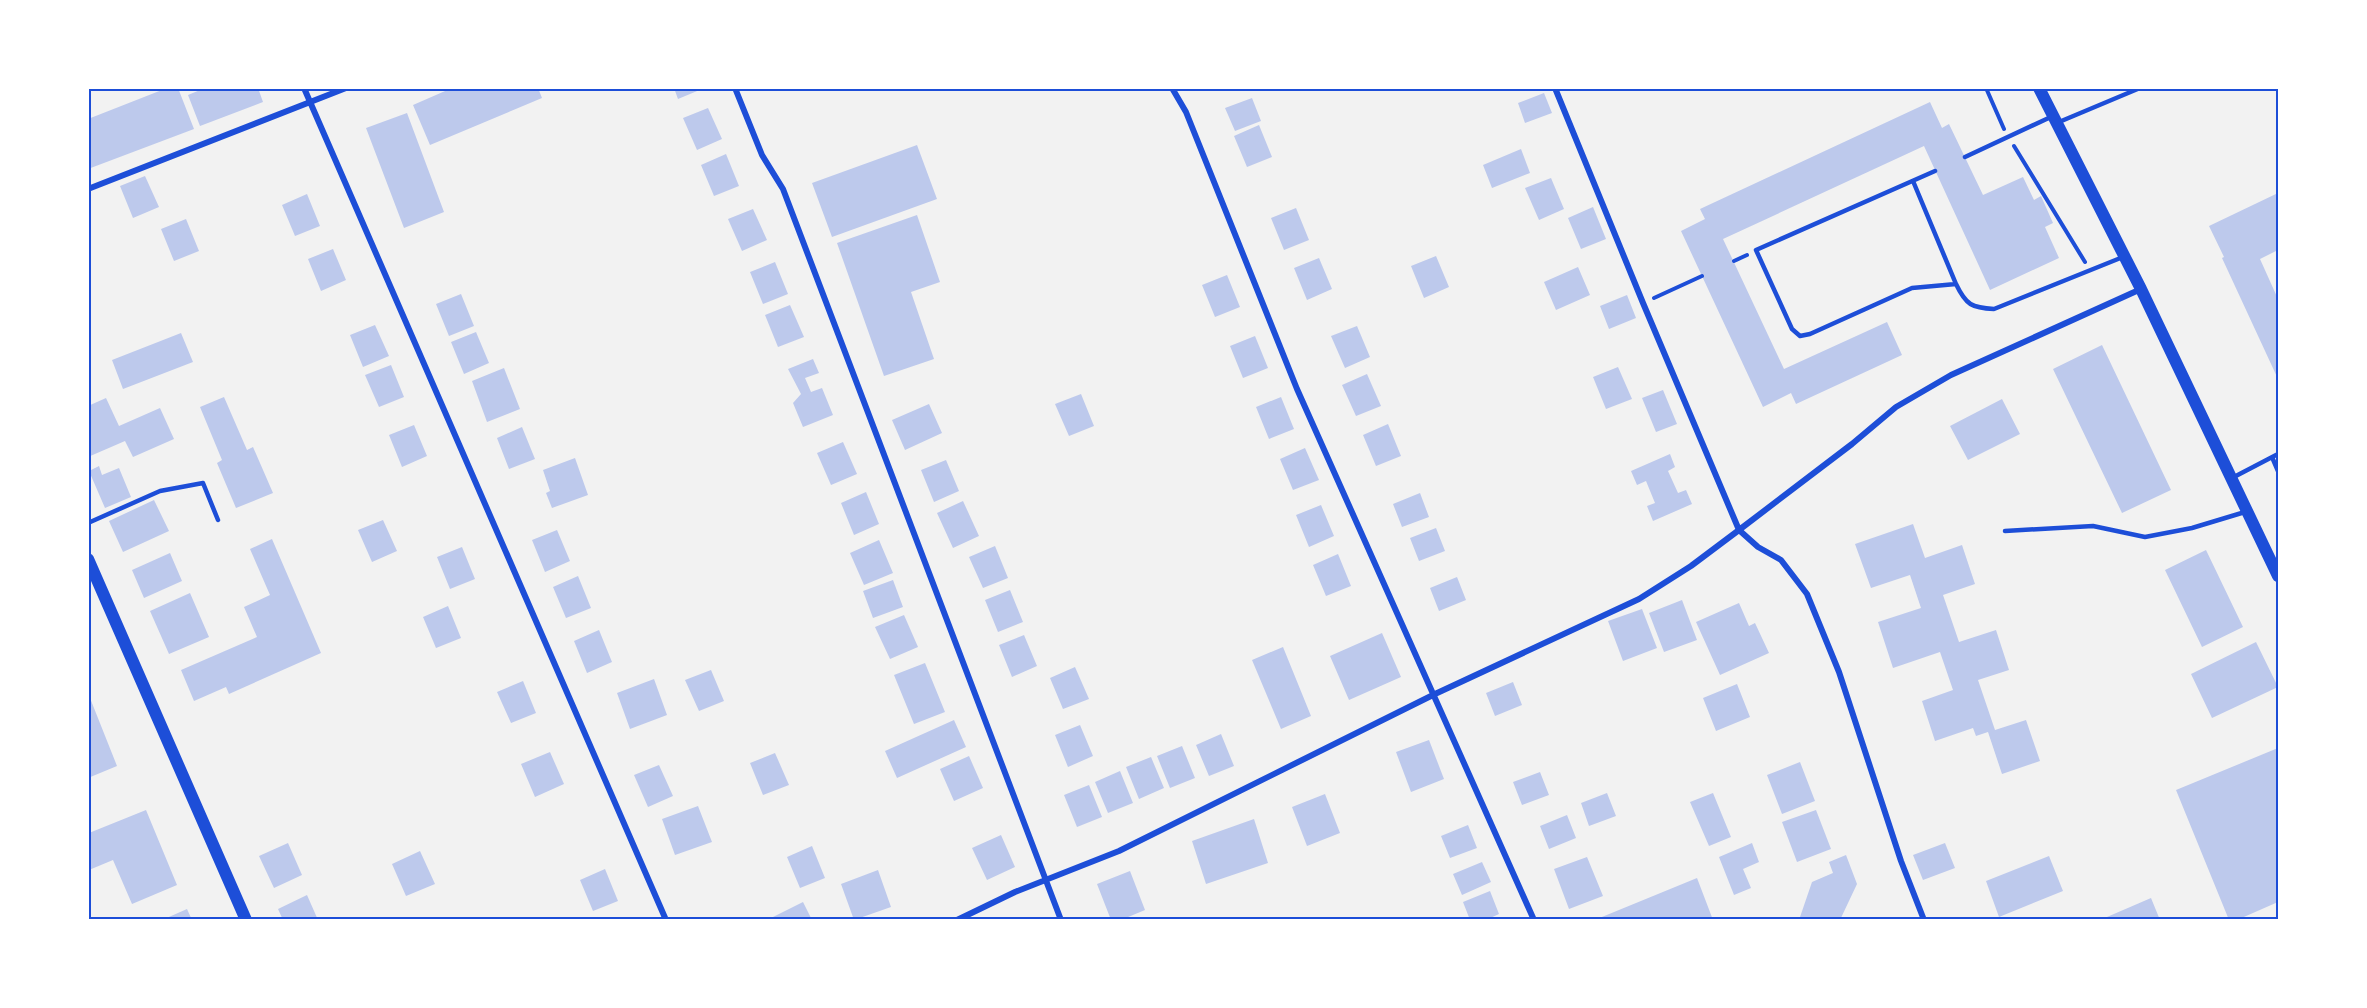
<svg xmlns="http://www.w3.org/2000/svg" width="2367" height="1008" font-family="Merriweather,serif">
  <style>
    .building { fill: #bdc9ec }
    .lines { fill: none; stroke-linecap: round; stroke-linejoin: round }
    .path { stroke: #1d4ed8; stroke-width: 4 }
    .service { stroke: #1d4ed8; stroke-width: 4.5 }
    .minor { stroke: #1d4ed8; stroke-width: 6 }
    .secondary { stroke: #1d4ed8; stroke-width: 12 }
    .neatline { fill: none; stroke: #1d4ed8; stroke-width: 2 }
  </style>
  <rect width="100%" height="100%" fill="#f2f2f2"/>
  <path class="building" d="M 167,88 L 178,88 L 194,129 L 88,169 L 88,119 Z
    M 205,88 L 258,88 L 263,102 L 200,126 L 188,95 Z
    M 452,88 L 538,88 L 542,98 L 430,145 L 413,105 Z
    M 674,88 L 702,88 L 702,89 L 678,99 Z
    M 1544,93 L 1552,113 L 1525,123 L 1518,103 Z
    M 1252,98 L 1261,121 L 1235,131 L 1225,108 Z
    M 1930,102 L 1942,128 L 1949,124 L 1983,195 L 2023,177 L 2034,200 L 2041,196 L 2053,223 L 2045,227 L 2059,258 L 1990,290 L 1924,146 L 1723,239 L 1784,369 L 1887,322 L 1902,355 L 1796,404 L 1791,393 L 1763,407 L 1681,231 L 1705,219 L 1700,209 Z
    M 708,108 L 722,139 L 697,150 L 683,118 Z
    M 407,113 L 444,212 L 404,228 L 366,128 Z
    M 1259,125 L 1272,157 L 1247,167 L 1234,136 Z
    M 917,145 L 937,199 L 832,237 L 812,183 Z
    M 1521,149 L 1530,173 L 1492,188 L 1483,165 Z
    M 726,154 L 739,186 L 714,196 L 701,165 Z
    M 145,176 L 159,207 L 133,218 L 120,186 Z
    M 1551,178 L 1564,209 L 1539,220 L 1525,188 Z
    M 2278,193 L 2278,250 L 2260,259 L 2278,299 L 2278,379 L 2222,258 L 2224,257 L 2209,226 Z
    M 307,194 L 320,226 L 295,236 L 282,205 Z
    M 1593,207 L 1606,239 L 1581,249 L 1568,218 Z
    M 1296,208 L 1309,240 L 1284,250 L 1271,218 Z
    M 753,209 L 767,240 L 742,251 L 728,219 Z
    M 917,215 L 940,282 L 911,292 L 934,359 L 884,376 L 837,243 Z
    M 186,219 L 199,251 L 174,261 L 161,229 Z
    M 333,249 L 346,280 L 321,291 L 308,259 Z
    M 1436,256 L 1449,287 L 1424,298 L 1411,266 Z
    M 1319,258 L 1332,289 L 1307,300 L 1294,268 Z
    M 775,262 L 788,294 L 763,304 L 750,272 Z
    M 1578,267 L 1590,295 L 1556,310 L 1544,282 Z
    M 1227,275 L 1240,307 L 1215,317 L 1202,285 Z
    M 461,294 L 474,326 L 449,336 L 436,304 Z
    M 1627,295 L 1636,318 L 1609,329 L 1600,306 Z
    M 790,305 L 804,337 L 778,347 L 765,315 Z
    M 375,325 L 389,356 L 363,367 L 350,335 Z
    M 1357,326 L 1370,357 L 1345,368 L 1331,336 Z
    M 476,332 L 489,363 L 464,374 L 451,342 Z
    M 181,333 L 193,362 L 123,389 L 112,360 Z
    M 1255,336 L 1268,368 L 1243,378 L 1230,346 Z
    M 2102,345 L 2171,490 L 2122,513 L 2053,369 Z
    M 813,359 L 819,373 L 805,378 L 811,392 L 822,388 L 833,415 L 803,427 L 793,403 L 801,394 L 788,369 Z
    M 391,365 L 404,397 L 379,407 L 365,375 Z
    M 1618,367 L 1632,399 L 1606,409 L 1593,377 Z
    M 504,368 L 520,409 L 487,422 L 472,381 Z
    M 1367,374 L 1381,406 L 1356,416 L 1342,385 Z
    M 1663,390 L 1677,424 L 1656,432 L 1642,398 Z
    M 1081,394 L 1094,426 L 1069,436 L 1055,404 Z
    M 224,397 L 247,450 L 253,447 L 273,493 L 236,508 L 217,463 L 222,460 L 200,407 Z
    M 1281,397 L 1294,429 L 1269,439 L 1256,407 Z
    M 106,398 L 119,426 L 160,408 L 174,439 L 133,457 L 125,441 L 88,457 L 88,406 Z
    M 2002,399 L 2020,434 L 1968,460 L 1950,426 Z
    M 929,404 L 942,433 L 905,450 L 892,420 Z
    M 1388,424 L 1401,456 L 1376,466 L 1363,435 Z
    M 414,425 L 427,456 L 402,467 L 389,435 Z
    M 522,427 L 535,459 L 509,469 L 497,438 Z
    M 843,442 L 857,474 L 831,485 L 817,453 Z
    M 1305,448 L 1319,480 L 1293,490 L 1280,459 Z
    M 1670,454 L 1675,467 L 1668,471 L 1678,493 L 1686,490 L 1692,504 L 1653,521 L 1647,506 L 1655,503 L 1646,481 L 1637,485 L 1631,471 Z
    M 575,458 L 588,495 L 552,508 L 546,493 L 550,491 L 543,470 Z
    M 946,460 L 959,491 L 934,502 L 921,470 Z
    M 99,466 L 102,475 L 119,468 L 131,497 L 105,508 L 89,471 Z
    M 866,492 L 879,524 L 854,535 L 841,503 Z
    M 1420,493 L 1429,517 L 1402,527 L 1393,504 Z
    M 154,500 L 169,531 L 123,552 L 109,521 Z
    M 963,501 L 979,536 L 953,548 L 937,513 Z
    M 1321,505 L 1334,536 L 1309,547 L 1296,515 Z
    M 383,520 L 397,551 L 372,562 L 358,530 Z
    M 1913,524 L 1925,558 L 1962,545 L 1975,584 L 1943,595 L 1959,642 L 1996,630 L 2009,670 L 1978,680 L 1995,730 L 2026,720 L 2040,761 L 2002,774 L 1988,732 L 1976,736 L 1973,728 L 1935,741 L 1922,701 L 1953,690 L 1940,652 L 1893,668 L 1878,622 L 1921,608 L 1910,575 L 1871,588 L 1855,544 Z
    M 1436,528 L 1445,551 L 1419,561 L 1410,538 Z
    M 557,530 L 570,561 L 545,572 L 532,540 Z
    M 272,539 L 321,653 L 229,694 L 226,687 L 194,701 L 181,670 L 257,637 L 244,607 L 270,595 L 250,549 Z
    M 879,540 L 893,573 L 864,585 L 850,553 Z
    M 995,546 L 1008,578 L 983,588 L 969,557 Z
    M 462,547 L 475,579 L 450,589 L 437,557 Z
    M 2206,550 L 2243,627 L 2202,647 L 2165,570 Z
    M 170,553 L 182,581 L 144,598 L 132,570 Z
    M 1338,554 L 1351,586 L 1326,596 L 1313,565 Z
    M 578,576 L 591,608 L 566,618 L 553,587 Z
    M 1457,577 L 1466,600 L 1439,611 L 1430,588 Z
    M 893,580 L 903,607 L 873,618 L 863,591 Z
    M 1010,590 L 1023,622 L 998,632 L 985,600 Z
    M 190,593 L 209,637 L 169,654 L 150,611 Z
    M 1682,600 L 1697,640 L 1664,652 L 1649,613 Z
    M 1739,603 L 1749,626 L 1755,623 L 1769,653 L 1720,675 L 1696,622 Z
    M 448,606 L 461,638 L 436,648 L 423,617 Z
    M 1642,609 L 1657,648 L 1623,661 L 1608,621 Z
    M 904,615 L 918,647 L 890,659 L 875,627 Z
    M 599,630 L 612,662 L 587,673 L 574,641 Z
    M 1382,633 L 1401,677 L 1349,700 L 1330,656 Z
    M 1024,635 L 1037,666 L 1012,677 L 999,645 Z
    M 2256,642 L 2278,687 L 2212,718 L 2191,674 Z
    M 1283,647 L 1311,716 L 1281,729 L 1252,660 Z
    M 925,663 L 945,712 L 914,724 L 894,675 Z
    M 1075,667 L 1089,699 L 1063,709 L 1050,678 Z
    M 711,670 L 724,701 L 699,711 L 685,680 Z
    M 654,679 L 667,715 L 630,729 L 617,693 Z
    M 523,681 L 536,713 L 511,723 L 497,692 Z
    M 1513,682 L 1522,705 L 1495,716 L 1486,693 Z
    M 1737,684 L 1750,717 L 1716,731 L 1703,698 Z
    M 88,693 L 117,766 L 88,778 Z
    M 954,720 L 966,747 L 897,778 L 885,751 Z
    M 1080,725 L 1093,756 L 1068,767 L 1055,735 Z
    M 1221,734 L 1234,766 L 1209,776 L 1196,745 Z
    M 1429,740 L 1444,779 L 1411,792 L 1396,752 Z
    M 1182,746 L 1195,778 L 1170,788 L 1157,756 Z
    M 2278,748 L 2278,902 L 2237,920 L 2229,920 L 2176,790 Z
    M 550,752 L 564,784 L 535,797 L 521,764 Z
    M 775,753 L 789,785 L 763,795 L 750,763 Z
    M 969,756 L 983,788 L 954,801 L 940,769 Z
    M 1151,757 L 1164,788 L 1139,799 L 1126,767 Z
    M 1800,762 L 1815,801 L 1782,814 L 1767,775 Z
    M 659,765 L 673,796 L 648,807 L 634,775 Z
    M 1120,771 L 1133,803 L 1108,813 L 1095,782 Z
    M 1540,772 L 1549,795 L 1522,805 L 1513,782 Z
    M 1089,785 L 1102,817 L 1077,827 L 1064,795 Z
    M 1607,793 L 1616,816 L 1589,826 L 1581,803 Z
    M 1713,793 L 1731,837 L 1709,846 L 1690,802 Z
    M 1325,794 L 1340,833 L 1307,846 L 1292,807 Z
    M 698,806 L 712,842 L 675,855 L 662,819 Z
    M 146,810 L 177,885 L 132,904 L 113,860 L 89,870 L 89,833 Z
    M 1816,810 L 1831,849 L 1797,862 L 1782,822 Z
    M 1567,815 L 1576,838 L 1549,849 L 1540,826 Z
    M 1254,819 L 1268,863 L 1206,884 L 1192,841 Z
    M 1468,825 L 1477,848 L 1450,858 L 1441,836 Z
    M 1001,835 L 1015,867 L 987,880 L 972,848 Z
    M 288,843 L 302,875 L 274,888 L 259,856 Z
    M 1752,843 L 1759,862 L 1743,869 L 1751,888 L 1734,895 L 1719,857 Z
    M 1945,843 L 1955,868 L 1923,880 L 1913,855 Z
    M 812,846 L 825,878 L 800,888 L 787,857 Z
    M 420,851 L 435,884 L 406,896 L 392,864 Z
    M 1846,855 L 1857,884 L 1840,920 L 1799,920 L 1812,882 L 1833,873 L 1829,862 Z
    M 2049,856 L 2063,891 L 1999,917 L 1986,881 Z
    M 1587,857 L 1603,896 L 1569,909 L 1554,869 Z
    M 1482,862 L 1491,882 L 1462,895 L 1453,874 Z
    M 605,869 L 618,901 L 593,911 L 580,880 Z
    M 878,870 L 891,907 L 854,920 L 841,884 Z
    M 1130,871 L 1145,910 L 1121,920 L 1111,920 L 1097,884 Z
    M 1697,878 L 1713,920 L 1597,920 L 1597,919 Z
    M 1490,891 L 1499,914 L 1486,920 L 1470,920 L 1463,902 Z
    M 307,895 L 318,920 L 283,920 L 278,909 Z
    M 2151,898 L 2160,920 L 2100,920 Z
    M 803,902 L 812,920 L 767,920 Z
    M 187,909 L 192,920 L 162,920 Z"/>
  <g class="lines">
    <path class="path" d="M 1986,88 L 2004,129
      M 2014,146 L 2085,262
      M 1734,261 L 1747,255
      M 1654,298 L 1702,276"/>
    <path class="service" d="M 2059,122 L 2140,88
      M 1965,157 L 2053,116
      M 1935,171 L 1756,250 L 1792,329 L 1800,336 L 1810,334 L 1912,288 L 1956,284
      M 1913,181 L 1956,284 C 1966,305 1972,308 1994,309 L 2123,257
      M 2272,457 L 2278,471
      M 2232,478 L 2278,454
      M 88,523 L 160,491 L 203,483 L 218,520
      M 2005,531 L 2093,526 L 2145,537 L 2192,528 L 2245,512"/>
    <path class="minor" d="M 304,88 L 666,920
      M 735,88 L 762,155 L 783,189 L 1061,920
      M 1172,88 L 1186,112 L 1297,389 L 1534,920
      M 1555,88 L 1643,303 L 1739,530 L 1758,547 L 1781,560 L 1807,594 L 1839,672 L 1901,861 L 1924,920
      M 88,189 L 346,88
      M 957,920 L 1015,892 L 1119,851 L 1435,694 L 1639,599 L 1691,566 L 1739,530 L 1852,444 L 1896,407 L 1951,375 L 2141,289"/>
    <path class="secondary" d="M 2039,88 L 2141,289 L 2278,576
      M 88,559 L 246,920"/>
  </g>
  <rect width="2367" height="1008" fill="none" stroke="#ffffff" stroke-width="180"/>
  <rect x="90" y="90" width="2187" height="828" class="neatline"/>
</svg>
